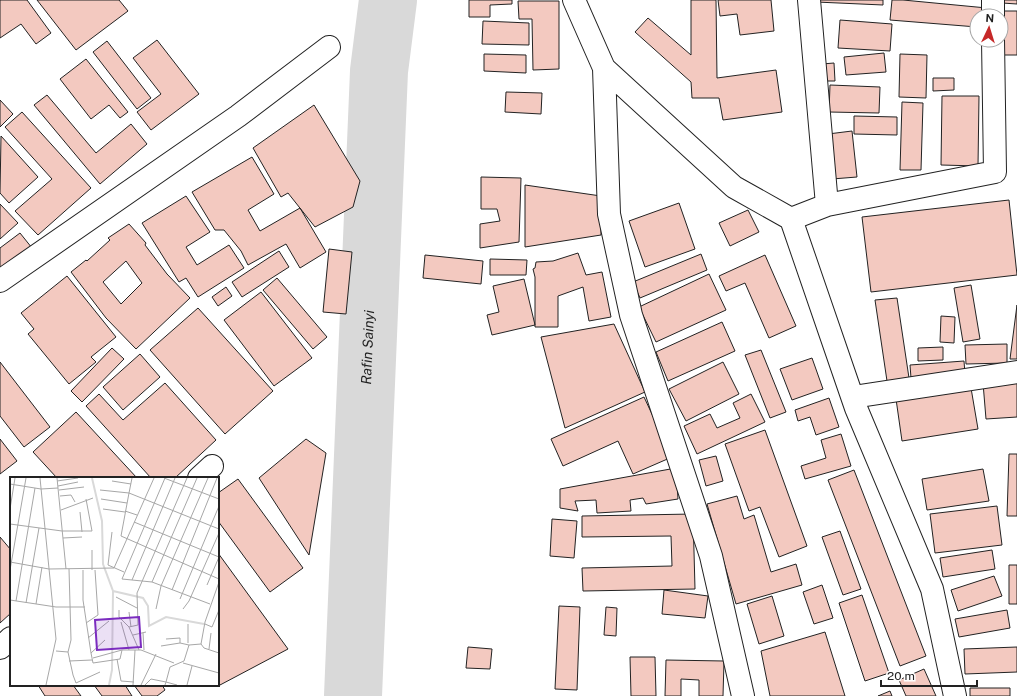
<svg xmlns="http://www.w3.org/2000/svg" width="1017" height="696" font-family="'Public Sans',sans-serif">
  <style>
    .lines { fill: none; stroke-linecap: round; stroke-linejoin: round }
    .river { stroke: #d9d9d9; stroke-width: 58 }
    .building { fill: #f3c9c0; stroke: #222; fill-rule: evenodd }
    .minor-casing { stroke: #222; stroke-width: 24 }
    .minor { stroke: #fff; stroke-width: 22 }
    .labels { text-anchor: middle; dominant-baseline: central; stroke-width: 3; stroke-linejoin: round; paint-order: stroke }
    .water-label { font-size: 14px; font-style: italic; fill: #222; stroke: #fff }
    .inset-river { fill: none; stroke: #d9d9d9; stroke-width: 2 }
    .inset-road { fill: none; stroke: #a7a7a7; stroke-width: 1 }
    .view { fill: #7b2cbf; fill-opacity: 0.15; stroke: #7b2cbf; stroke-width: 2 }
    .inset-edge { fill: none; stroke: #222; stroke-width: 2 }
  </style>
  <rect width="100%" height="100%" fill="#fff"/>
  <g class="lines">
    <path class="river" id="s1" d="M 353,696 L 379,71 L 388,0"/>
  </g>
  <path class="building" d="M 0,0 L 27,0 L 51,33 L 36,44 L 21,24 L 0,38 Z
    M 37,0 L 119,0 L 128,11 L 76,50 Z
    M 469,0 L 512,0 L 512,4 L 490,5 L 490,17 L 469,17 Z
    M 691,0 L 716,0 L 717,78 L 776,70 L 782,112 L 723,120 L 719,98 L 692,98 L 691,82 L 635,32 L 648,18 L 691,55 Z
    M 718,0 L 771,0 L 774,31 L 740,35 L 737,14 L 720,16 Z
    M 816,0 L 883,0 L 883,5 L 816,2 Z
    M 892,0 L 903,0 L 987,8 L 986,16 L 977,16 L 977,27 L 890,20 Z
    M 1002,0 L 1017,0 L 1017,4 L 1002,3 Z
    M 518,1 L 559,1 L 559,69 L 533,70 L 532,19 L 519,19 Z
    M 1004,11 L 1017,11 L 1017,55 L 1004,55 Z
    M 840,20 L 892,24 L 890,51 L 838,48 Z
    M 483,21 L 529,23 L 529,45 L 482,44 Z
    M 157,40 L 199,94 L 151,130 L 137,112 L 161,94 L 133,58 Z
    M 107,41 L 151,98 L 137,109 L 93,52 Z
    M 884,53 L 886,72 L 846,75 L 844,57 Z
    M 484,54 L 526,55 L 526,73 L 484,71 Z
    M 900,54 L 927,55 L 926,98 L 899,97 Z
    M 86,59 L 128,112 L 120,118 L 109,105 L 91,119 L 60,79 Z
    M 834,63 L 835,81 L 823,81 L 822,64 Z
    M 933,78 L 954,78 L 954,90 L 933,91 Z
    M 830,85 L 880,87 L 879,113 L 829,112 Z
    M 506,92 L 542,93 L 541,114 L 505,112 Z
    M 47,95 L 96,153 L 131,124 L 147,144 L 100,184 L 34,105 Z
    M 942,96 L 979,96 L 978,166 L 941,165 Z
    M 0,100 L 13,114 L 0,127 Z
    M 902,102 L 923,103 L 921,170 L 900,170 Z
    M 314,105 L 360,181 L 353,207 L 315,227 L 288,193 L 281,197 L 253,148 Z
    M 22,112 L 91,188 L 38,235 L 15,211 L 52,179 L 5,127 Z
    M 854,116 L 897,117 L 897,135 L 854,134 Z
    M 852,131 L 857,177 L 832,179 L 828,134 Z
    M 1,136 L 38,177 L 9,203 L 0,193 Z
    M 252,157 L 274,194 L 248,210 L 260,231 L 300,208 L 326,252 L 300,268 L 286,244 L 248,265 L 241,251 L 224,230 L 215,230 L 192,192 Z
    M 481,177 L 521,178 L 519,242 L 480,248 L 480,224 L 500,221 L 497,209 L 481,209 Z
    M 525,185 L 601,196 L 601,235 L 525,247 Z
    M 186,196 L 210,232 L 186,247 L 197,265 L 229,245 L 244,268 L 198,297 L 186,278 L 179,282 L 142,223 Z
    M 1009,200 L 1017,275 L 871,292 L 862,217 Z
    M 679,203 L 695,249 L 645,267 L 629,221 Z
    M 0,204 L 18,223 L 0,239 Z
    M 748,210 L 759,232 L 730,246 L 719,223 Z
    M 129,224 L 146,243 L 145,245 L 167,274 L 190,298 L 136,349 L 106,318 L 71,272 L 86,260 L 87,261 L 110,240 L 108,238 ZM 126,261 L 142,283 L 121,304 L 103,282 Z
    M 20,233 L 32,248 L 0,272 L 0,248 Z
    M 329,249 L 352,252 L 346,314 L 323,312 Z
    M 279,251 L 289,267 L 242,297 L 232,282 Z
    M 578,253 L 586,275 L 602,272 L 611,317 L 589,321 L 583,287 L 558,296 L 558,327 L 535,327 L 535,277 L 533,269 L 535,268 L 536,262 L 553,261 Z
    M 701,254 L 707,270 L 640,298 L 633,282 Z
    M 425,255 L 483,261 L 481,284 L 423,278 Z
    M 765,255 L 796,326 L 769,338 L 745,283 L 726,291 L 719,276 Z
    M 490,259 L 527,260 L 526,275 L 490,275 Z
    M 709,274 L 726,310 L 656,342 L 639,307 Z
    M 67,276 L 116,337 L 91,357 L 96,362 L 69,384 L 28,334 L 34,329 L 21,313 Z
    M 277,278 L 327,337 L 313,349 L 263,290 Z
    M 524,279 L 535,325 L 492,335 L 487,315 L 499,312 L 493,286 Z
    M 971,285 L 980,339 L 963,342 L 954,288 Z
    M 226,287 L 232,296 L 218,306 L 212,297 Z
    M 261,292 L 312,358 L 274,386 L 224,320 Z
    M 897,298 L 909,378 L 887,381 L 875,300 Z
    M 1017,305 L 1017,359 L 1010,359 Z
    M 198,308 L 273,391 L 225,434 L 150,350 Z
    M 941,316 L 955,317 L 954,343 L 940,342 Z
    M 722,322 L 735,351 L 668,381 L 656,352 Z
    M 614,324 L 645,392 L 565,428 L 541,337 Z
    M 1007,344 L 1007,363 L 966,364 L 965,345 Z
    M 943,347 L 943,360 L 918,361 L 918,348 Z
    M 112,348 L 124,359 L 82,402 L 71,391 Z
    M 761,350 L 786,412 L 770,418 L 745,355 Z
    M 140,354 L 160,377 L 123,410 L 103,387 Z
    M 812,358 L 823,389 L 792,400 L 780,369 Z
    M 964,361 L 965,374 L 911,378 L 910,365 Z
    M 0,362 L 50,427 L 24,447 L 0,416 Z
    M 723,362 L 739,394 L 686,421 L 669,389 Z
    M 1017,380 L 1017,417 L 986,419 L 983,383 Z
    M 165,383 L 216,440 L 175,478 L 151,478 L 86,406 L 99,394 L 123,420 Z
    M 971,388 L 978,429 L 902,441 L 896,399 Z
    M 751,394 L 765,422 L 697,454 L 684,426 L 710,414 L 717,428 L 740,418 L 733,403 Z
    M 644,397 L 672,457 L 633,474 L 618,441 L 563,466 L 551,439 Z
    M 829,398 L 839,427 L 816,435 L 810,417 L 798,421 L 795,410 Z
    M 76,412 L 137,478 L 57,478 L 33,452 Z
    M 765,430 L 807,546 L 779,557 L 760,507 L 749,511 L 725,444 Z
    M 841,434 L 851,466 L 805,479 L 801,466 L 826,458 L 821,440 Z
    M 0,439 L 17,461 L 0,474 Z
    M 306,439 L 326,453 L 309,555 L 259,478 Z
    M 1009,454 L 1017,454 L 1017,516 L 1007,516 Z
    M 716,456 L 723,481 L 706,486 L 699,460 Z
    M 676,468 L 678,499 L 646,504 L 643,498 L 630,500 L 631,511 L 597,513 L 596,500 L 575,501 L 578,511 L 560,508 L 560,489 Z
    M 983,469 L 989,501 L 927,510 L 922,479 Z
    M 854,470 L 926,656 L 900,666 L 828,480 Z
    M 238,479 L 303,568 L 270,592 L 218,521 L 218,493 Z
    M 737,496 L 744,519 L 754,515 L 771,572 L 796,564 L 802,585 L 736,604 L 707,504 Z
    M 997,506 L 1002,545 L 935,553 L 930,514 Z
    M 693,514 L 695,589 L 583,591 L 582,568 L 672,566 L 671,536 L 582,537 L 582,516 Z
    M 552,519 L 577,521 L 574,558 L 550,556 Z
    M 840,531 L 861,589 L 843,595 L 822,537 Z
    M 0,537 L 11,550 L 11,613 L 0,623 Z
    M 992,550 L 995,569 L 943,577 L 940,558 Z
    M 218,553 L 288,649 L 220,685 L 218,681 Z
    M 1009,565 L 1017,565 L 1017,604 L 1009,604 Z
    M 994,576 L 1002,596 L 958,611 L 951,590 Z
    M 822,585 L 833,618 L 814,624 L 803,592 Z
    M 664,590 L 708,596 L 705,618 L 662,614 Z
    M 862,595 L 889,673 L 865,681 L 839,603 Z
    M 772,596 L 784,636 L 759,644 L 747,604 Z
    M 559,606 L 580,607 L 577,690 L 555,689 Z
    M 606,607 L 617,608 L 616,636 L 604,635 Z
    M 1007,610 L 1010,628 L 959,637 L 955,619 Z
    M 825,632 L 845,696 L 770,696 L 761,651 Z
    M 468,647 L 492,649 L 490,669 L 466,668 Z
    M 1017,647 L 1017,672 L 965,674 L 964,649 Z
    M 630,657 L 655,657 L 656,696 L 631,696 Z
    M 666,660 L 724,661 L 723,696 L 699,696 L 699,680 L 681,679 L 681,696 L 665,696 Z
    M 924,669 L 936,696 L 906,696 L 899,680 Z
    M 38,685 L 73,685 L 81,696 L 45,696 Z
    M 94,685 L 125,685 L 132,696 L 102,696 Z
    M 134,685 L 162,685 L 165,690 L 157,696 L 142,696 Z
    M 970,688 L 1010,688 L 1010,696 L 970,696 Z
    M 890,691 L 892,696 L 878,696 Z"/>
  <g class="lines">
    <defs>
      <path id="minor" d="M 574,0 L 604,68 L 734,187 L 791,219 L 856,408 L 932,589 L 955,696
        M 809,0 L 827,205
        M 993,0 L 993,16
        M 604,68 L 609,214 L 631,315 L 711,556 L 743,696
        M 791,219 L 827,205 L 995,172 L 993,40
        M 0,281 L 238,116 L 329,47
        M 853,397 L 1017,372
        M 199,478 L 212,466
        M 0,648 L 11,638"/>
    </defs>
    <use href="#minor" class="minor-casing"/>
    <use href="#minor" class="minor"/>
  </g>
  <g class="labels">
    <g class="water-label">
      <text stroke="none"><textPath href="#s1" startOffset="349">Rafin Sainyi</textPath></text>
    </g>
  </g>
  <g transform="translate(10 477)">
    <rect width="209" height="209" fill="#fff"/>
    <path class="inset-river" d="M 82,1 L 92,44 L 93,87 L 103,114 L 102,193 L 99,208M 103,114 L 133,121 L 138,129 L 139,149 L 156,140 L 194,147"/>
    <path class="inset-road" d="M 30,1 L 46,162 L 36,208M 47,1 L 56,92M 122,1 L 119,16 L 209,52M 154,1 L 209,22M 155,1 L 112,102 L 142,105 L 200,127M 47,4 L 68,1M 102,4 L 121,7M 0,7 L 31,12 L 48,11M 48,9 L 68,5M 49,13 L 74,10M 90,13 L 119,16 L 111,59 L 209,102M 50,19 L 61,18 L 65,25M 91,22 L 117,26M 0,32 L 5,1M 93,32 L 115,35M 51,33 L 83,21M 115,34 L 127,38M 70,35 L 72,55M 124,45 L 209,80M 0,47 L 52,54 L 82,54 L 76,22M 102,55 L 98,88 L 114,95M 53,61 L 72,60M 82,73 L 82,93M 0,85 L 39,92 L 104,91 L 144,1M 59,92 L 61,163 L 58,175 L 63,198 L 66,206 L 90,195M 0,93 L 16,1M 73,93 L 73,123 L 81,176 L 95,163M 122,103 L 165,1M 142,105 L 187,1M 197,108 L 209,80M 162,113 L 207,1M 106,120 L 127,131M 170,122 L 209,29M 0,123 L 46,130 L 75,130M 6,124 L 25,11M 16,126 L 29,51M 26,127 L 32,90M 146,132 L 151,109 L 198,1M 173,132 L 179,124 L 209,56M 109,133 L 109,140 L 119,150 L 129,173M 119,135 L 121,150M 111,145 L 119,173M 76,146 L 88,138 L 85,93M 195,147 L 202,150 L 209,133M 119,150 L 128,148 L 127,116 L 177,1M 133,156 L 134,173M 123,158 L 136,155M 78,161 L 99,144M 156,162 L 170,161 L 170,166M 178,166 L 178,147M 191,167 L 194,171 L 209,176M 151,169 L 170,166 L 179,168M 199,172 L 201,156M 46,174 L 58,175M 81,176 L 83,186 L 110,182 L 112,173 L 131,173 L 164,186M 83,181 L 112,173M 107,182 L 111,204 L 124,205M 59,184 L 82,183M 173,186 L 209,196M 123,208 L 125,173M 131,208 L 146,177M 135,208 L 141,202 L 156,205 L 155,208M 167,208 L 156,205 L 160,190 L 174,184 L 179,168 L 191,167 L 195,145 L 209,105M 177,208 L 182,189"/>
    <path class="view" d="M 129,140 L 131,170 L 87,173 L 85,143 Z"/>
    <rect width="209" height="209" class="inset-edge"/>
  </g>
  <g transform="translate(989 28) rotate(4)"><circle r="19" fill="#ffffff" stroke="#a7a7a7"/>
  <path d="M0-3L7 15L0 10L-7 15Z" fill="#c62828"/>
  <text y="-6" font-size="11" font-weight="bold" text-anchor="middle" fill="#222222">N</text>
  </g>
  <path d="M881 680v6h96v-6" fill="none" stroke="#222222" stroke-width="2"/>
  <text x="887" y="680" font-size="12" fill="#222222" stroke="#ffffff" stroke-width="3" paint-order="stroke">20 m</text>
</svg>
